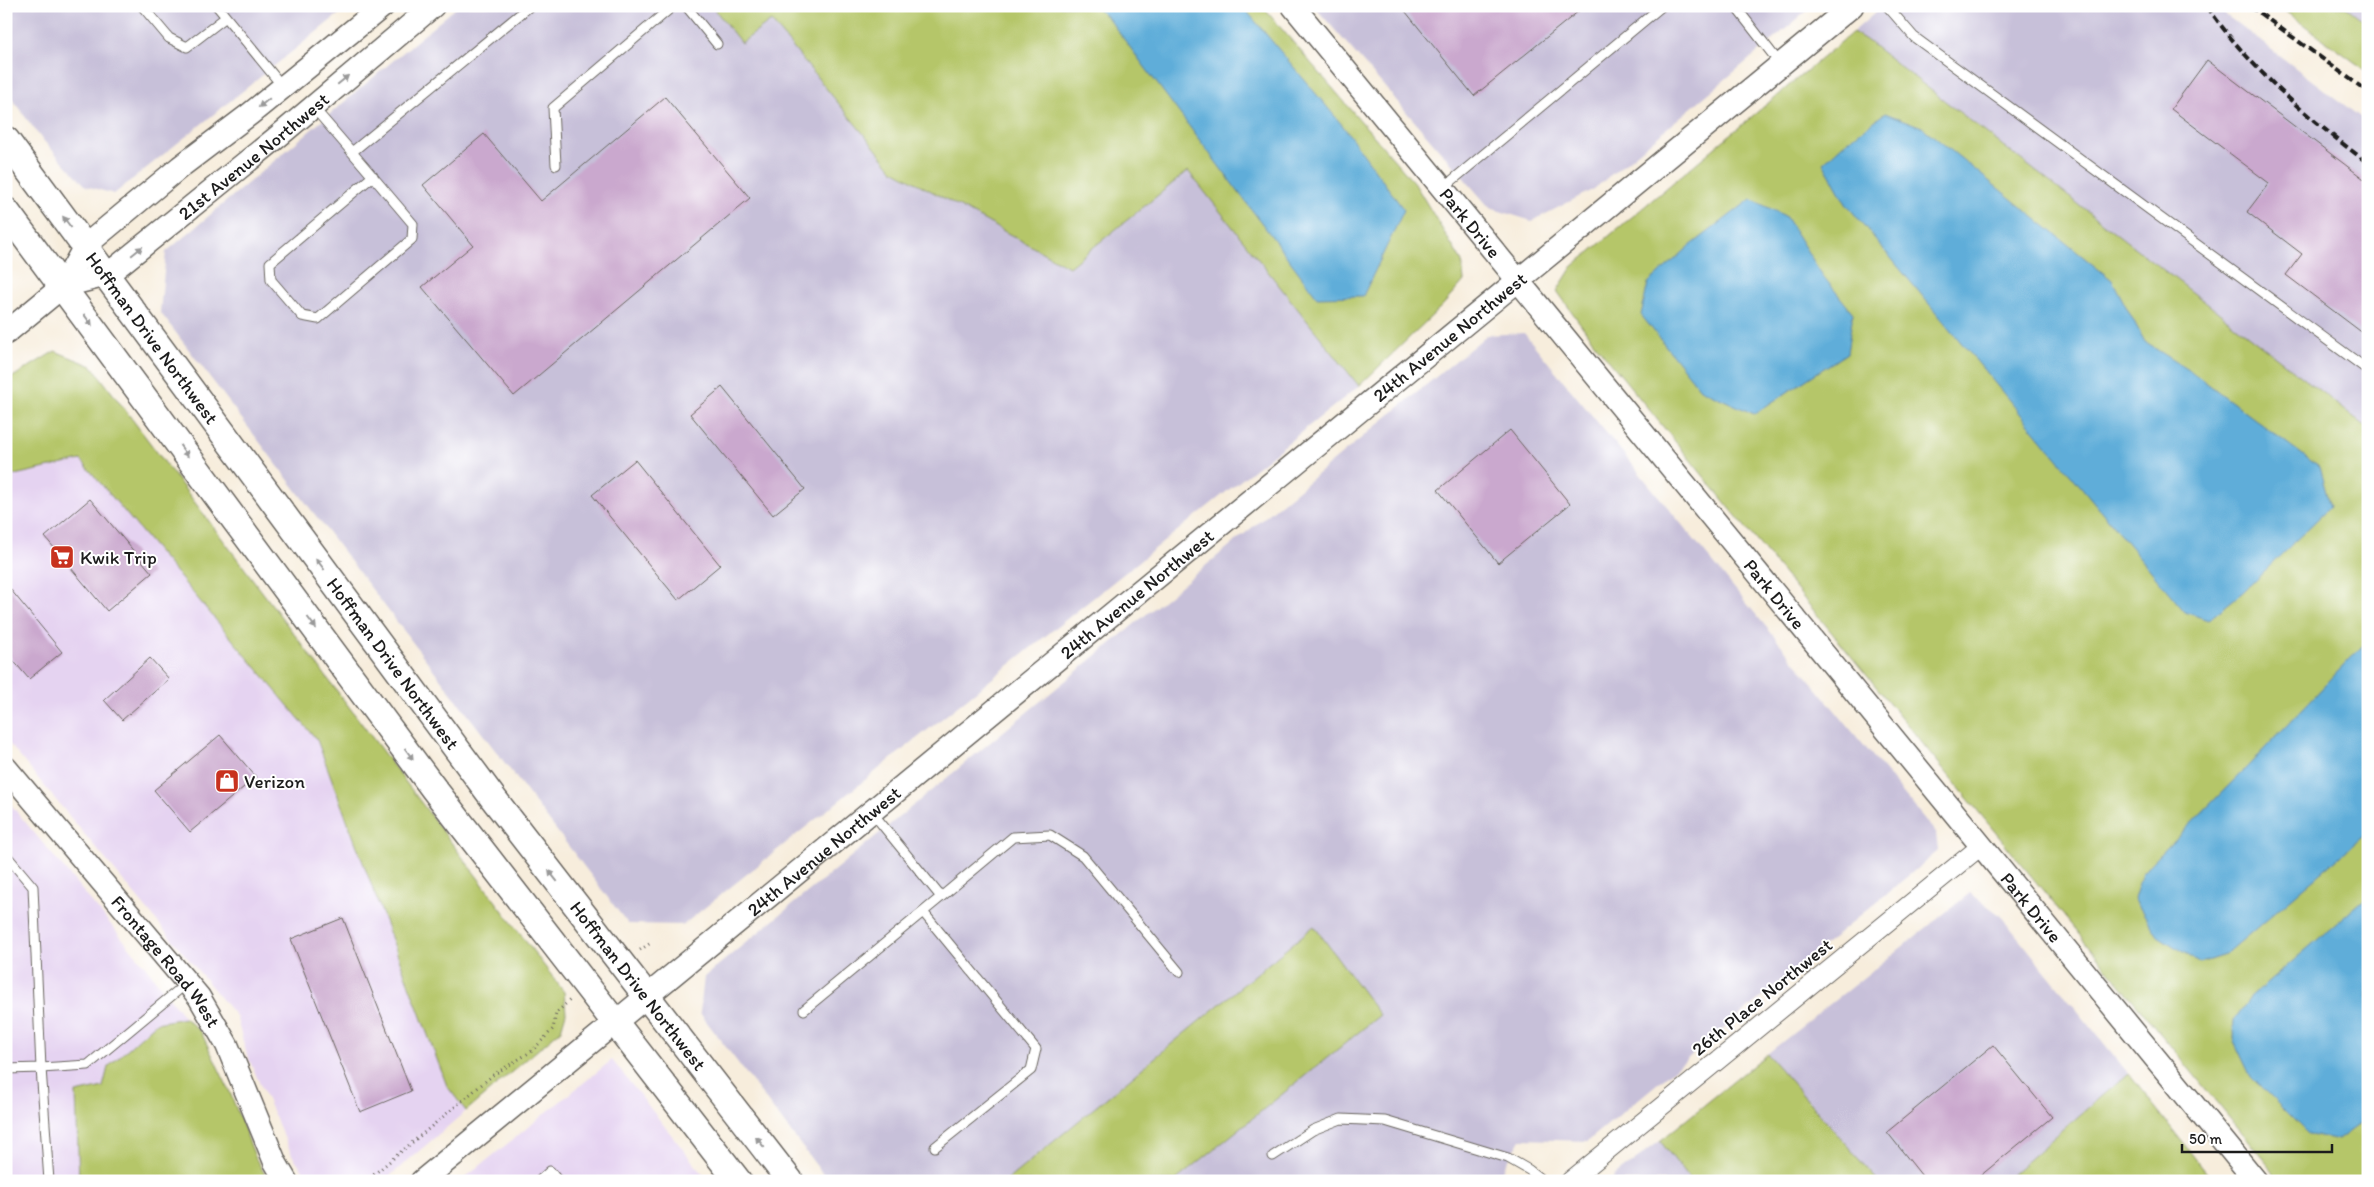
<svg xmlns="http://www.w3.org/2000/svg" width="2374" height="1187" font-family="Itim,sans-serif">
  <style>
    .built { fill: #e5d3f1 }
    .industrial { fill: #c7c0d9 }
    .green { fill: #b5c669; stroke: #687142 }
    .water { fill: #5fadd9; stroke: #3e647a }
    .building { fill: #caa8ce }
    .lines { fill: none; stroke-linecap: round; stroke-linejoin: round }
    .service-casing { stroke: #69655f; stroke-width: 11 }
    .minor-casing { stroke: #69655f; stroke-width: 20 }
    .tertiary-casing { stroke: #69655f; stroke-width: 25 }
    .secondary-casing { stroke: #69655f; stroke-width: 29 }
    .path { stroke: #69655f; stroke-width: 3; stroke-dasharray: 1 4; stroke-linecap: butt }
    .service { stroke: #fff; stroke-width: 9 }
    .minor { stroke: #fff; stroke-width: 18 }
    .tertiary { stroke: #fff; stroke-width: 22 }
    .secondary { stroke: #fff; stroke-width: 26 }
    .rail { stroke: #1c1c1c; stroke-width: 4; stroke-dasharray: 8 4; stroke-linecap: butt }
    .oneway { fill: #999 }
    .labels { text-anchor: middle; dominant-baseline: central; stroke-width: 4; stroke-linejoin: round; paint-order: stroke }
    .street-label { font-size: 19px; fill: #1c1c1c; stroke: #fff }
    .poi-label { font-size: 19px; fill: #1c1c1c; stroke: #fff; text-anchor: start }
  </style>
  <rect width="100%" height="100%" fill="#fff"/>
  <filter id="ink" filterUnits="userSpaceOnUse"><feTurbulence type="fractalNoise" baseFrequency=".02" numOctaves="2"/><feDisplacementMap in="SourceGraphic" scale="10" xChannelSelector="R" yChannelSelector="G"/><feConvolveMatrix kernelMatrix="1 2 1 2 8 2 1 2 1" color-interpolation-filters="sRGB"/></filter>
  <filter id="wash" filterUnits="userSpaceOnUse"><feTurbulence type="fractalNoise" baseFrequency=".0096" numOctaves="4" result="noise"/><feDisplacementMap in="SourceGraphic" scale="20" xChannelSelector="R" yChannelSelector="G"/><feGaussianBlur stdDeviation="1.12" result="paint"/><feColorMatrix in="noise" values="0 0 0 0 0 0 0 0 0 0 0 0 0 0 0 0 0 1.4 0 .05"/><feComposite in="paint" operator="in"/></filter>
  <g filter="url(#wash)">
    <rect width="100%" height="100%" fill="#f7eddc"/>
    <path class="built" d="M 81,460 L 317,740 L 447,1086 L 466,1111 L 384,1181 L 311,1181 L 292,1155 L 247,1055 L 236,1016 L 6,740 L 6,477 Z
      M 6,799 L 142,962 L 185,1018 L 156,1023 L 108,1067 L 103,1087 L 76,1093 L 79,1181 L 6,1181 Z
      M 612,1060 L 708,1181 L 461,1181 Z"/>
    <path class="industrial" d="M 6,6 L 349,6 L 114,194 L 86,186 L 41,138 L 6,91 Z
      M 458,6 L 712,6 L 741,42 L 771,20 L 893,170 L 1069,267 L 1188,171 L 1359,386 L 683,925 L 628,924 L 160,312 L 166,252 Z
      M 1314,6 L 1813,6 L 1594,189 L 1532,221 L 1490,208 Z
      M 1883,6 L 2214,6 L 2368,123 L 2368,428 L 1866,40 L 1853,32 Z
      M 2345,6 L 2368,6 L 2368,24 Z
      M 1524,333 L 1936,833 L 1938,851 L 1588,1141 L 1521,1139 L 1496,1181 L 1175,1181 L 1380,1015 L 1314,926 L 1006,1181 L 828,1181 L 700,1013 L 704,977 L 1487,335 Z
      M 1970,893 L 2000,915 L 2128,1073 L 2004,1181 L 1878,1181 L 1767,1054 Z
      M 1660,1141 L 1691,1181 L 1613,1181 L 1613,1177 Z"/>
    <path class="green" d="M 712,6 L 1262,6 L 1415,184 L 1462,262 L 1464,281 L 1442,306 L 1359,386 L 1188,171 L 1069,267 L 893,170 L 771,21 L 741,43 Z
      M 2278,6 L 2345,6 L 2368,24 L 2368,72 Z
      M 1853,32 L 1866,40 L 2368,428 L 2368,1176 L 2361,1181 L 2281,1181 L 1592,340 L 1557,291 L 1572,267 Z
      M 55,351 L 92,366 L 564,992 L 566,1013 L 561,1030 L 466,1111 L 447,1086 L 317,740 L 81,460 L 6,477 L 6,381 Z
      M 1314,926 L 1380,1015 L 1175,1181 L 1006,1181 Z
      M 185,1018 L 201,1032 L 229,1090 L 256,1159 L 269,1181 L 79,1181 L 76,1093 L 103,1087 L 108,1067 L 156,1023 Z
      M 1767,1054 L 1878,1181 L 1691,1181 L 1660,1141 Z
      M 2128,1073 L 2213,1181 L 2004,1181 Z"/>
    <path class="water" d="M 1094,6 L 1241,6 L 1245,9 L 1343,126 L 1404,210 L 1363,296 L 1317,297 L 1108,18 Z
      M 1885,113 L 1922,127 L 2112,280 L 2145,342 L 2192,372 L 2319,467 L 2330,507 L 2243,592 L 2208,620 L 2185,612 L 1846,204 L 1823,163 L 1846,142 Z
      M 1751,199 L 1785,216 L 1823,276 L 1853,313 L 1847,353 L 1754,414 L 1700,389 L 1641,315 L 1648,283 L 1690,246 Z
      M 2368,640 L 2368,832 L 2225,955 L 2200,963 L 2158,936 L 2134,899 L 2142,873 L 2249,765 Z
      M 2368,896 L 2368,1118 L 2338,1140 L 2307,1133 L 2251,1077 L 2233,1039 L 2234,1020 L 2250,998 Z"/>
    <g id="blocks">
      <path class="building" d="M 1401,6 L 1585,6 L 1474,96 Z
        M 2207,60 L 2368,182 L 2368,337 L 2286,275 L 2302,254 L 2247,212 L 2269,183 L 2171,109 Z
        M 665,97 L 750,198 L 514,396 L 422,287 L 473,245 L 423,185 L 484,134 L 541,201 Z
        M 722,387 L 805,489 L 773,515 L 690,414 Z
        M 1510,430 L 1570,504 L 1498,563 L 1438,490 Z
        M 635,460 L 720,565 L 678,600 L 592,495 Z
        M 90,499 L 152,573 L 107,611 L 45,537 Z
        M 6,584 L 62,652 L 29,679 L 6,652 Z
        M 150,658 L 169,679 L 122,720 L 104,700 Z
        M 220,735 L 256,777 L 190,832 L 154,790 Z
        M 343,918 L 411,1091 L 360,1112 L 291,939 Z
        M 1993,1045 L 2052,1117 L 1974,1181 L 1926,1181 L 1887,1132 Z"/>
    </g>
  </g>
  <g filter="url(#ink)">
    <use href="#blocks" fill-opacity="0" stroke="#69655f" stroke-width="1"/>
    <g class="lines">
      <defs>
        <path id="service" d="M 142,6 L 169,38 L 187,47 L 226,17
          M 217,6 L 283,87
          M 686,6 L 717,44
          M 1735,6 L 1781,65
          M 1887,6 L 1914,37 L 2368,370
          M 313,107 C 347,146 380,185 413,224 L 412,239 L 318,319 L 302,316 L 271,280 L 270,263 L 373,176
          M 352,152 L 530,6
          M 556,165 L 553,108 L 673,6
          M 1443,188 L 1662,6
          M 871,811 L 941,897 L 1013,837 L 1050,835 L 1083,856 L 1179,972
          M 6,855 L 33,887 L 41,1068 L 6,1069
          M 923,912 L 1036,1049 L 1031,1070 L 935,1147
          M 804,1010 L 941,897
          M 1273,1156 L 1313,1130 L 1341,1119 L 1385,1121 L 1508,1158 L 1529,1170 L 1543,1181
          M 49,1181 L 41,1068 L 88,1065 L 187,983
          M 539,1181 L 550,1171 L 558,1181"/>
        <path id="minor" d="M 1570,1181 L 1981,846"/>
        <g id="tertiary">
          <path id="s1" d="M 1293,6 L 2256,1181"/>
          <path id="s2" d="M 63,286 L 107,275 L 275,139 L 433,6"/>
          <path d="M 6,333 L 63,286 L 85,246 L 180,167 L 250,114 L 383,6"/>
          <path id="s3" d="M 6,768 L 199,997 L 227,1045 L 275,1162 L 286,1181"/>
          <path id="s4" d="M 422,1181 L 1852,6"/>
        </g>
        <g id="secondary">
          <path id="s5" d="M 6,140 L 493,798 L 790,1181"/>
          <path d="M 6,211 L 434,789 L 738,1181"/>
        </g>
      </defs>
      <use href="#service" class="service-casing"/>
      <use href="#minor" class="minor-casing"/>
      <use href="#tertiary" class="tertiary-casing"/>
      <use href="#secondary" class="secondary-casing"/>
      <path class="path" d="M 640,950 L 652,942
        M 366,1181 L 493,1075 L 532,1051 L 553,1029 L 556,1013 L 570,1000"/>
      <use href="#service" class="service"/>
      <use href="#minor" class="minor"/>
      <use href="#tertiary" class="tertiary"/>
      <use href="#secondary" class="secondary"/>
      <path class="rail" d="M 2207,6 C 2249,68 2308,118 2368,163
        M 2250,6 L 2368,92"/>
    </g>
    <defs><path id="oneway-solid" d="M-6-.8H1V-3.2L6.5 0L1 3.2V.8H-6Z" transform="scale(1.25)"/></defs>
    <g class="oneway">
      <use href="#oneway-solid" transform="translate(343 80) rotate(-40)"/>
      <use href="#oneway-solid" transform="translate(264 103) rotate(141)"/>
      <use href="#oneway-solid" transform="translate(67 222) rotate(-127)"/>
      <use href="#oneway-solid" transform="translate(137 251) rotate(-39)"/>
      <use href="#oneway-solid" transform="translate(88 320) rotate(54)"/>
      <use href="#oneway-solid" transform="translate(184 451) rotate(54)"/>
      <use href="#oneway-solid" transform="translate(320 564) rotate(-127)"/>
      <use href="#oneway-solid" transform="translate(312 623) rotate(53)"/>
      <use href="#oneway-solid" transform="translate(409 754) rotate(54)"/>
      <use href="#oneway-solid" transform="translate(553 876) rotate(-128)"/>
      <use href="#oneway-solid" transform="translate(760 1142) rotate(-128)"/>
    </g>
  </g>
  <defs>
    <symbol id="supermarket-square" viewBox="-11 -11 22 22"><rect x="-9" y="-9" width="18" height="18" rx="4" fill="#c8321e" stroke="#fff"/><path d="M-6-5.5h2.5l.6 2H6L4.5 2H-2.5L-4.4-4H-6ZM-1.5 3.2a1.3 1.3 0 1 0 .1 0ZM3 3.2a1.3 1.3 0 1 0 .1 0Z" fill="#fff"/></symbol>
    <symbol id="shop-square" viewBox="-11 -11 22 22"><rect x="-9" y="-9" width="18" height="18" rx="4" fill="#c8321e" stroke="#fff"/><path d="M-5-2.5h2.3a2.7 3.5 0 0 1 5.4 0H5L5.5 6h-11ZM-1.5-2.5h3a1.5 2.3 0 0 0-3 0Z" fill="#fff"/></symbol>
  </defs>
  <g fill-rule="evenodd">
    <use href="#supermarket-square" x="48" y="543" width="28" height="28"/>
    <use href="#shop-square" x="213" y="767" width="28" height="28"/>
  </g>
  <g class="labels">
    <g class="street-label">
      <text stroke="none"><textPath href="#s2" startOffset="234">21st Avenue Northwest</textPath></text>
      <text stroke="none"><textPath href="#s1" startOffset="280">Park Drive</textPath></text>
      <text stroke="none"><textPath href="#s4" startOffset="1330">24th Avenue Northwest</textPath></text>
      <text stroke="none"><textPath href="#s5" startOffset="246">Hoffman Drive Northwest</textPath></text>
      <text stroke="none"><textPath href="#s4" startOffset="925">24th Avenue Northwest</textPath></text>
      <text stroke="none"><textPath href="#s1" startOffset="760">Park Drive</textPath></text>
      <text stroke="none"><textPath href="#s5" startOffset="651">Hoffman Drive Northwest</textPath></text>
      <text stroke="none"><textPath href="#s4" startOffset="520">24th Avenue Northwest</textPath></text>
      <text stroke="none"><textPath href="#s1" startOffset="1165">Park Drive</textPath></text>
      <text stroke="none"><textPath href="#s3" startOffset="251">Frontage Road West</textPath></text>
      <text stroke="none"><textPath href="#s5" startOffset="1056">Hoffman Drive Northwest</textPath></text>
      <text transform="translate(1762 997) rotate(-39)">26th Place Northwest</text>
    </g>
    <g class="poi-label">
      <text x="80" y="557">Kwik Trip</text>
      <text x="244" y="781">Verizon</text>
    </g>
  </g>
  <rect width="2374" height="1187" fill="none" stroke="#fff" stroke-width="25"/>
  <path d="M2182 1144v8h150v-8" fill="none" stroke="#1c1c1c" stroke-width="2.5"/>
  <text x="2189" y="1144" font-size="15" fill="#1c1c1c" stroke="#ffffff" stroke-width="4" paint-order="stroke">50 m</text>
</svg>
